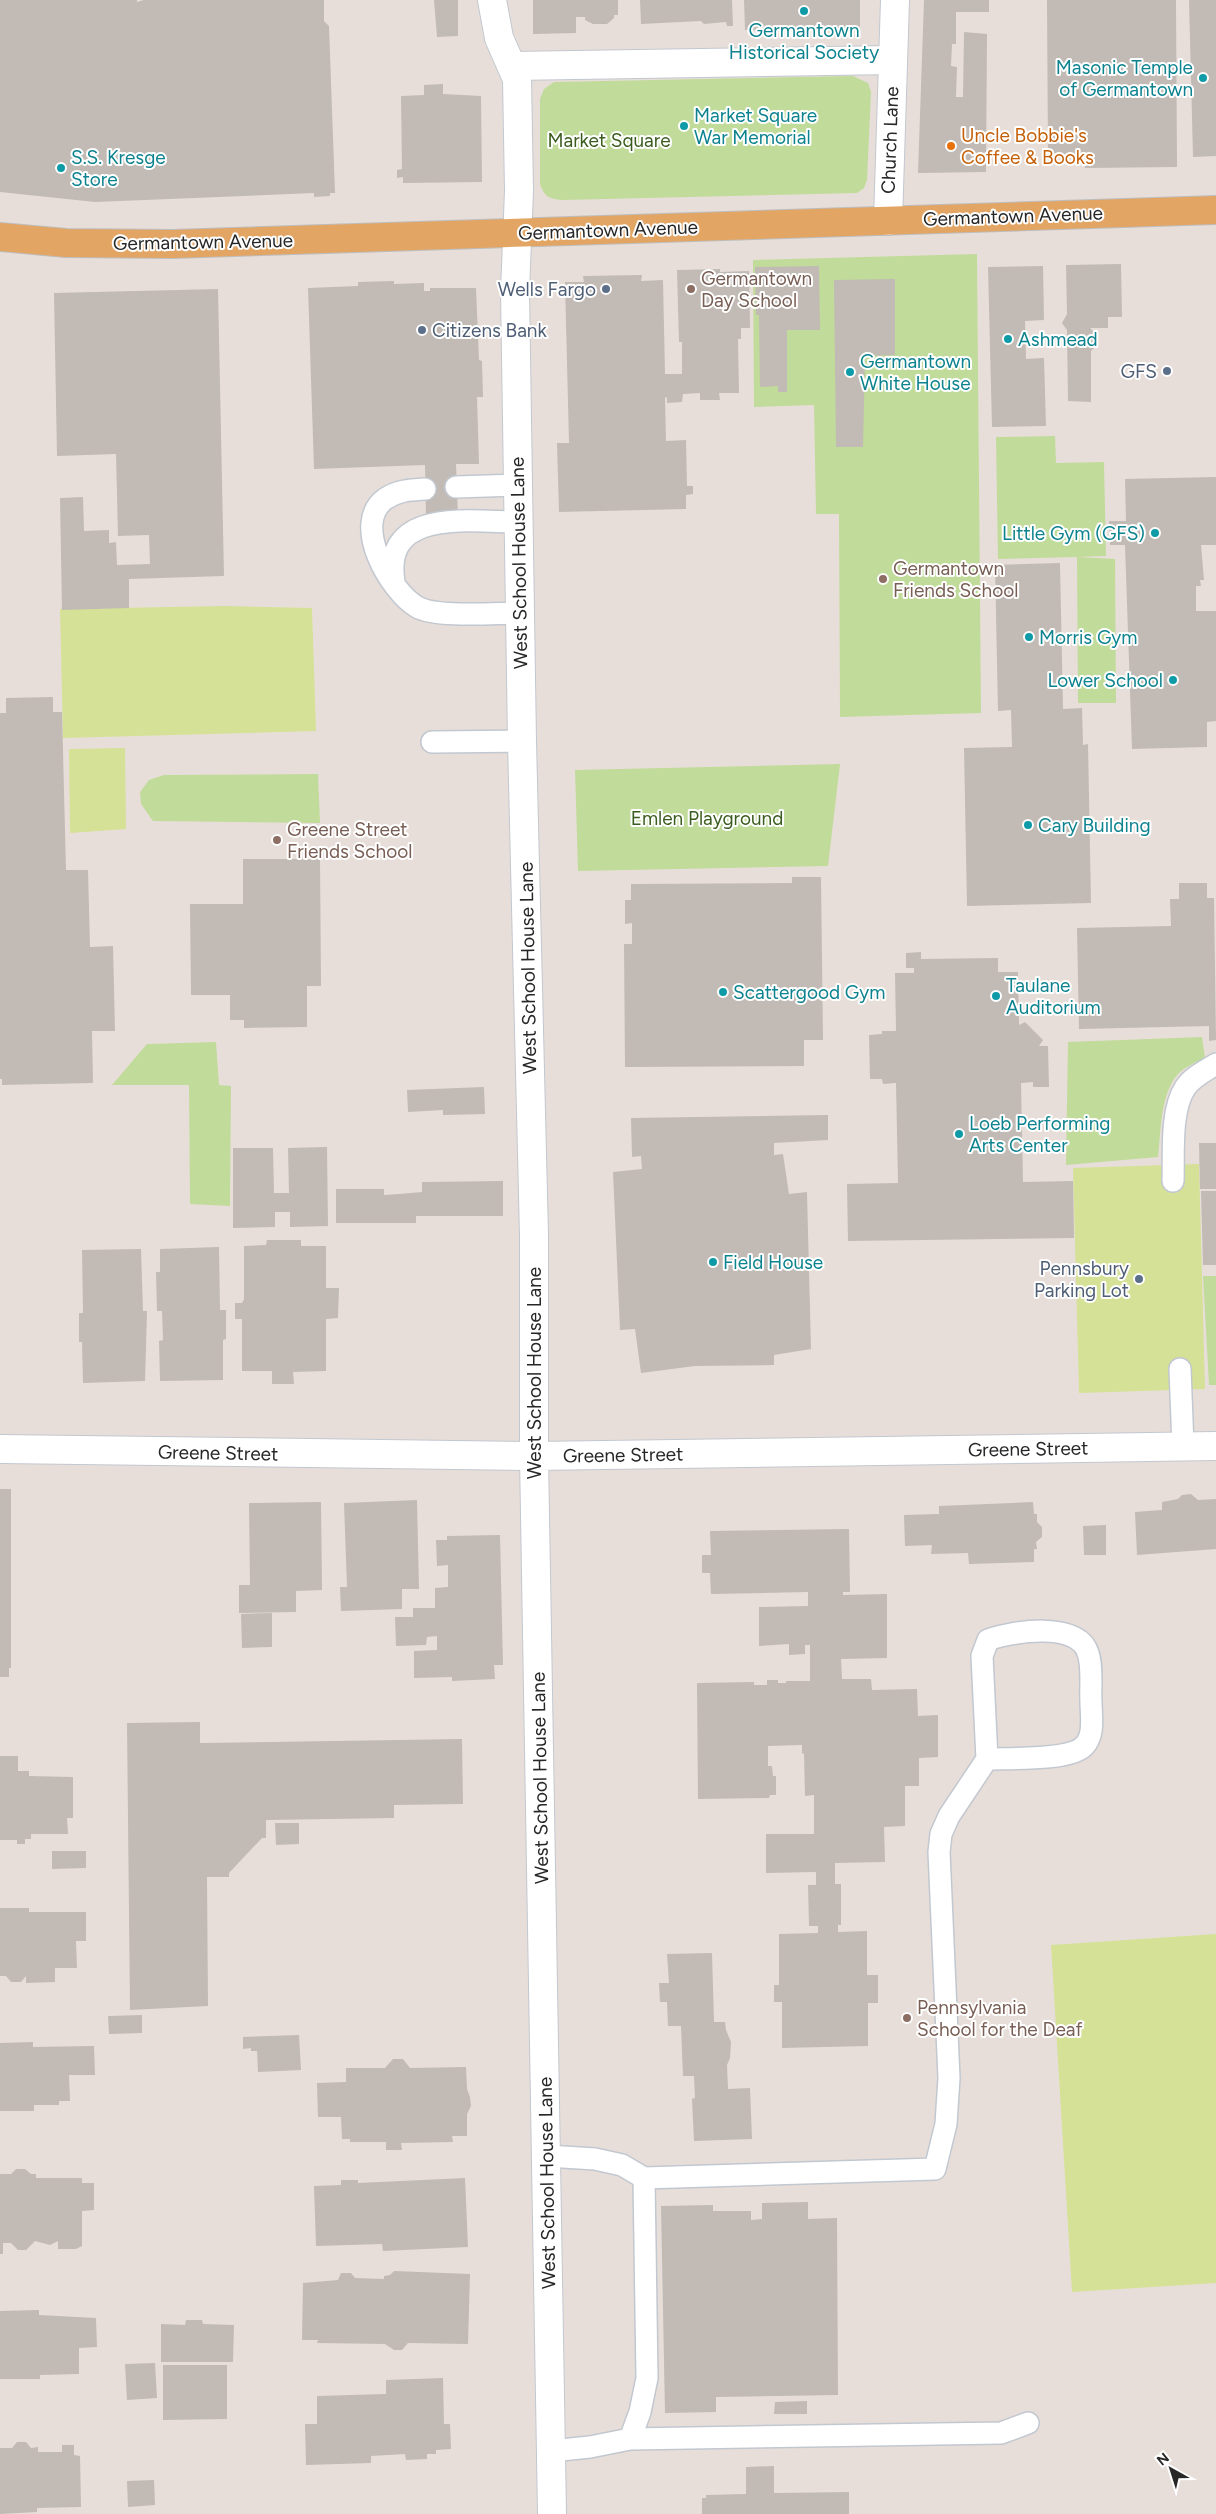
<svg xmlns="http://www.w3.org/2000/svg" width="1216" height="2514" font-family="Figtree,sans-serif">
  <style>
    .green { fill: #c1db9a }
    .pitch { fill: #d5e196 }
    .building { fill: #c1bab5 }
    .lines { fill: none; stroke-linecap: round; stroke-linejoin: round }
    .lane-casing { stroke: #c2c8d0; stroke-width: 24 }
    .street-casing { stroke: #c2c8d0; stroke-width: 30 }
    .primary-casing { stroke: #bebebe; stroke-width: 30 }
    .lane { stroke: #fff; stroke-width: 21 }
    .street { stroke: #fff; stroke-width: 28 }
    .primary { stroke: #e3a564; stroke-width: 28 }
    .culture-dot { fill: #0f9aa8; stroke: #fff; stroke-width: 2 }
    .food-dot { fill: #e8710a; stroke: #fff; stroke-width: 2 }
    .service-dot { fill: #5c6f8a; stroke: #fff; stroke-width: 2 }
    .education-dot { fill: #8d6e63; stroke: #fff; stroke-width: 2 }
    .labels { text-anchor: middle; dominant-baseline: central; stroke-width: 4; stroke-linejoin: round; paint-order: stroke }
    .culture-label { font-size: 19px; fill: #0d838f; stroke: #fff; text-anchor: start }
    .food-label { font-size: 19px; fill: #c56008; stroke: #fff; text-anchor: start }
    .park-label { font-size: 19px; fill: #3b5c1f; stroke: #fff }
    .street-label { font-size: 19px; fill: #272727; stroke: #fff }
    .education-label { font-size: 19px; fill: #785e54; stroke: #fff; text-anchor: start }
    .service-label { font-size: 19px; fill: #4e5e75; stroke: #fff; text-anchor: end }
  </style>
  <rect width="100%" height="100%" fill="#e8ded9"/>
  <path class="green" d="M 853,76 L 868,83 L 871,92 L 867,180 L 864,188 L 857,193 L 562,200 C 549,199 544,196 540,184 L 540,99 L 544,89 L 554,82 Z
    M 977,254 L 981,713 L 840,717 L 839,514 L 816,514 L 814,405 L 754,407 L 753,260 Z
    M 1055,436 L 1056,463 L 1104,462 L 1106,556 L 1077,557 L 1115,559 L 1116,703 L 1078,703 L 1077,557 L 998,559 L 996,437 Z
    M 840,764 L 828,866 L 578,871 L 575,770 Z
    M 318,774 L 320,823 L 153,821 L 141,804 L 140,792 L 149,780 L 164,775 Z
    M 1202,1037 L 1205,1058 C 1196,1062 1185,1067 1178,1074 C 1160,1094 1161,1132 1158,1157 L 1066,1165 L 1068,1042 Z
    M 216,1042 L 219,1085 L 231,1086 L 230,1206 L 190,1204 L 189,1085 L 112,1085 L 147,1044 Z
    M 1203,1276 L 1216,1276 L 1216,1385 L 1209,1385 Z"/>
  <path class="pitch" d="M 225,606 L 312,608 L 316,731 L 63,738 L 60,609 Z
    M 125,748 L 126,829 L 70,833 L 69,749 Z
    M 1199,1164 L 1205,1389 L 1079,1393 L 1073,1168 Z
    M 1216,1934 L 1216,2283 L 1072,2292 L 1051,1945 Z"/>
  <path class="building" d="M 0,0 L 137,0 L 137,2 L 144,0 L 324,0 L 324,21 L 329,26 L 335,193 L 330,193 L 330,196 L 314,197 L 314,193 L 95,202 L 0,192 Z
    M 434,0 L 458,0 L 458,36 L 437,37 Z
    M 533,0 L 618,0 L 618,15 L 614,15 L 614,18 L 607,24 L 593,24 L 585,20 L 585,17 L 576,17 L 576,33 L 533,34 Z
    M 640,0 L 732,0 L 733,26 L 727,26 L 726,22 L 704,24 L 701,21 L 641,24 Z
    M 744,0 L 860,0 L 860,29 L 745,30 Z
    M 924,0 L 989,0 L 989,12 L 956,12 L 956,44 L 952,44 L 951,66 L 957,67 L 956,97 L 963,97 L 964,32 L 987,34 L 986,172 L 918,173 Z
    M 1047,0 L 1176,0 L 1177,167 L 1085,168 L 1085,157 L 1048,157 Z
    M 1189,0 L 1216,0 L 1216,156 L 1193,157 Z
    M 443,84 L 443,94 L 481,96 L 482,182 L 403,183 L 403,177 L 397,178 L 397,170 L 402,169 L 401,96 L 424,95 L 424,85 Z
    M 1121,264 L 1122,317 L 1108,317 L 1108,328 L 1090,328 L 1095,333 L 1096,346 L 1091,351 L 1091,402 L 1068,401 L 1067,330 L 1062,323 L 1067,314 L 1066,265 Z
    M 819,266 L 820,330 L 787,330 L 787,392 L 778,392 L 778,386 L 760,387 L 759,315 L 756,315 L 755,267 Z
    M 1043,266 L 1044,320 L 1025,321 L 1026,359 L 1044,358 L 1046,426 L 992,427 L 988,267 Z
    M 720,269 L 720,272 L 749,271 L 750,328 L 741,328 L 741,339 L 738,339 L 739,393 L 719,393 L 720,400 L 700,400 L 700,393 L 683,394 L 682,402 L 667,403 L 667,397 L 665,398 L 666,441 L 686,440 L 687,486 L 693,486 L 693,494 L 686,495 L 686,509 L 559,512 L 557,443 L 569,443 L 565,282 L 584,282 L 583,276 L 642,275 L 641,281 L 663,280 L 665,374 L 682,374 L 682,342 L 679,342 L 677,270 Z
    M 895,279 L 895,355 L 865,356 L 863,447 L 836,447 L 834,280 Z
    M 394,281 L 394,284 L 424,283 L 424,291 L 430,291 L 430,288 L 476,288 L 479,360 L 482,361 L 483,397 L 477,397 L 479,464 L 456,464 L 458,518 L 426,519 L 425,465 L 314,469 L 308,288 L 358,286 L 358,282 Z
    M 218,289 L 224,576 L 129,579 L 129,608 L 62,610 L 60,498 L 83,497 L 84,531 L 109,530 L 109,543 L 116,542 L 117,565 L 150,564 L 149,535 L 118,536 L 116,454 L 57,456 L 54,293 Z
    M 1216,477 L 1216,545 L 1201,545 L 1204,580 L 1200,580 L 1201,586 L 1196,586 L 1196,611 L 1216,611 L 1216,721 L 1207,722 L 1207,747 L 1132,749 L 1125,545 L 1110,545 L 1109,521 L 1126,521 L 1125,479 Z
    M 1060,563 L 1063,709 L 1082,708 L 1083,745 L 1088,744 L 1091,903 L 967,906 L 964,748 L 1012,747 L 1011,710 L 998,711 L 995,565 Z
    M 53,697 L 53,712 L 62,712 L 66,870 L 88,870 L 90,947 L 113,946 L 115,1031 L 92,1031 L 93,1083 L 2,1085 L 2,1079 L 0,1079 L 0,713 L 6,713 L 6,698 Z
    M 243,859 L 320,859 L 321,986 L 307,986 L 307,1027 L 244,1028 L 244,1020 L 230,1020 L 230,995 L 191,995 L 190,904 L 243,904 Z
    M 792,877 L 821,877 L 823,1040 L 804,1040 L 804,1066 L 625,1067 L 624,944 L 632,944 L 632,923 L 625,924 L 625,900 L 631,900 L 631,884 L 792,883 Z
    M 1179,883 L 1207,883 L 1207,898 L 1214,898 L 1216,1040 L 1209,1041 L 1209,1026 L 1079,1029 L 1077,928 L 1171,926 L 1170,899 L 1179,899 Z
    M 921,952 L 921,959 L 998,958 L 998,972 L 1018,972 L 1019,1025 L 1025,1022 L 1043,1040 L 1039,1046 L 1048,1046 L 1049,1087 L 1033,1087 L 1033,1082 L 1021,1083 L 1023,1182 L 1073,1181 L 1074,1238 L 848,1241 L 847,1184 L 898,1183 L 896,1083 L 883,1084 L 882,1079 L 870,1079 L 869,1035 L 882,1034 L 882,1031 L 896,1031 L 895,973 L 914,973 L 914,968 L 906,968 L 906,953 Z
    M 484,1087 L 485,1114 L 443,1115 L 443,1110 L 408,1112 L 407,1090 Z
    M 828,1115 L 828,1140 L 774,1143 L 774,1155 L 783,1154 L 789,1194 L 807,1192 L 811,1349 L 774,1355 L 774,1365 L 695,1366 L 641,1373 L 635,1329 L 620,1330 L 613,1172 L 642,1169 L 641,1156 L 632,1157 L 631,1118 Z
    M 1199,1143 L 1216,1143 L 1216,1189 L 1200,1189 Z
    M 327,1147 L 328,1226 L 290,1227 L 290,1212 L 275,1212 L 275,1227 L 233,1228 L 233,1148 L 273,1148 L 274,1193 L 289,1193 L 288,1148 Z
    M 503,1181 L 503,1216 L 416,1216 L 416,1223 L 336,1223 L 336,1189 L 384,1189 L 384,1195 L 399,1194 L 422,1192 L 422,1182 Z
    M 1201,1191 L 1216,1191 L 1216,1265 L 1203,1265 Z
    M 267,1240 L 301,1240 L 301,1246 L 326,1246 L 326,1288 L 339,1288 L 338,1318 L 326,1319 L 326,1371 L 293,1372 L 294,1384 L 272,1384 L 272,1371 L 242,1371 L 242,1319 L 235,1319 L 235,1303 L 242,1303 L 244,1299 L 244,1246 L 266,1245 Z
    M 219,1247 L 220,1310 L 226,1310 L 226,1339 L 223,1340 L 223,1380 L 160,1381 L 159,1341 L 163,1340 L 162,1311 L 157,1311 L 156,1272 L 160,1272 L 160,1249 Z
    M 141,1249 L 143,1311 L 147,1311 L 145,1381 L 83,1383 L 82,1342 L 79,1342 L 79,1313 L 83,1313 L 82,1250 Z
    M 0,1489 L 11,1489 L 11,1668 L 9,1668 L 9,1677 L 0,1677 Z
    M 1191,1494 L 1198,1500 L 1216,1499 L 1216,1549 L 1137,1555 L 1135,1512 L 1162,1510 L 1162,1502 L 1178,1499 L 1182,1495 Z
    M 417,1500 L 419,1589 L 402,1589 L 402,1609 L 341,1611 L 340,1587 L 347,1587 L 344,1503 Z
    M 321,1502 L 322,1590 L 296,1591 L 296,1612 L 239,1613 L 239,1585 L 250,1585 L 249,1503 Z
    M 1033,1502 L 1034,1514 L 1037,1514 L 1037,1522 L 1042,1527 L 1042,1537 L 1036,1542 L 1037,1549 L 1034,1549 L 1034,1562 L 969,1564 L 968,1553 L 931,1554 L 932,1545 L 905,1546 L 904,1515 L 939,1514 L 939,1506 Z
    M 1106,1525 L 1106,1555 L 1084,1555 L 1083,1526 Z
    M 849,1529 L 850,1592 L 843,1592 L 843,1595 L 887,1594 L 887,1658 L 841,1659 L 842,1679 L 871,1679 L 872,1690 L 917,1689 L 918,1716 L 938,1715 L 938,1757 L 919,1758 L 919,1786 L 905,1786 L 905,1826 L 884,1827 L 885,1862 L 835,1863 L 835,1884 L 841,1884 L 841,1925 L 838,1925 L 838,1932 L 867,1931 L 867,1975 L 878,1975 L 878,2003 L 868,2003 L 868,2046 L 782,2048 L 782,2002 L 774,2002 L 774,1985 L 779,1985 L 779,1934 L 818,1933 L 818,1926 L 809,1926 L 808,1885 L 816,1885 L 816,1872 L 766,1873 L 766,1834 L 814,1834 L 814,1795 L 805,1796 L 804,1753 L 802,1754 L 802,1745 L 768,1746 L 768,1766 L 772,1766 L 773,1776 L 776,1776 L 776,1795 L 770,1795 L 769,1798 L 698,1799 L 697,1683 L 754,1682 L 754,1685 L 767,1685 L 767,1680 L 778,1680 L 778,1683 L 786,1683 L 786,1681 L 810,1681 L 810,1645 L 805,1645 L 805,1654 L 789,1655 L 789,1644 L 759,1646 L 759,1607 L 808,1606 L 808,1592 L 711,1594 L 710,1573 L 702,1573 L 702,1555 L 711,1555 L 710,1531 Z
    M 500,1535 L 503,1665 L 494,1665 L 495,1679 L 452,1681 L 452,1677 L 414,1678 L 414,1651 L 437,1650 L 437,1636 L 427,1637 L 426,1645 L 396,1646 L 395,1617 L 413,1617 L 413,1608 L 435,1608 L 435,1588 L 448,1587 L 448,1565 L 437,1566 L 436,1540 L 447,1540 L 447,1536 Z
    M 272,1613 L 272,1647 L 242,1648 L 241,1614 Z
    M 200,1722 L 200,1743 L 462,1739 L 463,1804 L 394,1805 L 394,1818 L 266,1820 L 266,1838 L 262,1838 L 229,1873 L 229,1877 L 207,1877 L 208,2006 L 130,2010 L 127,1723 Z
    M 0,1756 L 18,1756 L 18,1771 L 29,1771 L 29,1776 L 73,1777 L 73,1818 L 67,1818 L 68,1834 L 31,1834 L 31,1839 L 25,1839 L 25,1844 L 17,1844 L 17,1840 L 0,1840 Z
    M 275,1823 L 299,1823 L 299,1844 L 276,1845 Z
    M 52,1851 L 86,1851 L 86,1868 L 52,1869 Z
    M 0,1908 L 29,1908 L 29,1912 L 86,1912 L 86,1941 L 76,1941 L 77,1968 L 55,1968 L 55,1982 L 26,1983 L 26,1976 L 21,1982 L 11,1982 L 6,1976 L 0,1976 Z
    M 712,1953 L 714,2022 L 725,2022 L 726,2030 L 731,2042 L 730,2058 L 727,2065 L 728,2089 L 750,2088 L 752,2139 L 694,2141 L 692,2099 L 695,2098 L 694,2076 L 683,2076 L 681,2026 L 668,2026 L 667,2002 L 660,2002 L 659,1983 L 669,1983 L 667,1954 Z
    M 142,2015 L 142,2033 L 109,2034 L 108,2016 Z
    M 299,2035 L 301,2070 L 258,2072 L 257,2051 L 251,2051 L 251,2048 L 243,2049 L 243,2037 Z
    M 33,2042 L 33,2047 L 94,2046 L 95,2075 L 69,2075 L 70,2101 L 59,2101 L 59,2105 L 34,2105 L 34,2111 L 0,2111 L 0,2043 Z
    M 393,2059 L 403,2059 L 410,2068 L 466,2067 L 467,2089 L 470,2097 L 471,2106 L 467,2114 L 467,2136 L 452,2136 L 453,2142 L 401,2143 L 402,2150 L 386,2150 L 386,2142 L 350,2142 L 350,2139 L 342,2139 L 341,2117 L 318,2117 L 317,2083 L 346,2082 L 346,2068 L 385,2068 Z
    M 16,2169 L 25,2169 L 31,2174 L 36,2174 L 36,2178 L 82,2178 L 82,2183 L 94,2183 L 94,2210 L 82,2211 L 82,2246 L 76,2249 L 58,2249 L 58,2241 L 50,2245 L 35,2241 L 26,2250 L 18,2250 L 11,2243 L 3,2243 L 3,2254 L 0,2254 L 0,2174 L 11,2174 Z
    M 465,2178 L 468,2247 L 383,2251 L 382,2244 L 316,2246 L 314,2186 L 341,2185 L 341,2180 L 358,2180 L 358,2183 Z
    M 808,2202 L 808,2219 L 837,2218 L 838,2395 L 716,2397 L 716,2412 L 665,2413 L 661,2206 L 713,2205 L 713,2211 L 751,2211 L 751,2220 L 762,2219 L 762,2203 Z
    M 394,2271 L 470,2274 L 468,2344 L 408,2343 L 402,2350 L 394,2350 L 385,2344 L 317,2343 L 318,2340 L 302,2340 L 303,2283 L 338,2280 L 341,2273 L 351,2273 L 355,2278 L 384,2279 L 384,2276 L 390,2275 Z
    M 39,2310 L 39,2315 L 96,2318 L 97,2347 L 79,2348 L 79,2374 L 40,2375 L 40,2379 L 0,2379 L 0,2311 Z
    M 186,2320 L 202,2320 L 203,2324 L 234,2325 L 233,2362 L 161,2362 L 161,2324 L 185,2325 Z
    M 155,2363 L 157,2398 L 127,2400 L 125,2364 Z
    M 163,2365 L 227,2365 L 227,2419 L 163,2420 Z
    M 443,2378 L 444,2424 L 450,2424 L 451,2449 L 436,2450 L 436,2454 L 427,2454 L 427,2459 L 406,2460 L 405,2454 L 371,2456 L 371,2463 L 306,2465 L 305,2424 L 317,2424 L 317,2396 L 386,2394 L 386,2380 Z
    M 807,2401 L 807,2414 L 774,2414 L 775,2402 Z
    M 17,2442 L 26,2442 L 31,2448 L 38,2447 L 38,2452 L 62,2452 L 62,2445 L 74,2445 L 74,2455 L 80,2456 L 81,2507 L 37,2508 L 37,2512 L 0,2514 L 0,2448 L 12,2448 Z
    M 774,2466 L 774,2493 L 849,2492 L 849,2514 L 702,2514 L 702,2498 L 706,2498 L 706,2495 L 746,2494 L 746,2467 Z
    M 154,2480 L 155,2505 L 128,2507 L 127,2481 Z"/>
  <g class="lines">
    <defs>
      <path id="lane" d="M 456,487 L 518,485
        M 425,489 C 411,490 398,490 385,499 C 351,524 390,591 417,607 C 437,618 495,613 520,613
        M 394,582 C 382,507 470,522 519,522
        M 432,742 L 522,741
        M 1173,1181 C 1174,1155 1170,1111 1185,1088 C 1192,1077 1205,1071 1216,1064
        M 1180,1369 L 1183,1446
        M 547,2156 L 595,2159 L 622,2165 L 644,2178 L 647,2378 L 640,2412 L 630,2439
        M 644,2178 L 935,2169 L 946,2124 L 949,2078 L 939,1852 L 941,1834 L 949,1816 L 987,1759 L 982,1656 L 988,1640 C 1012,1631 1078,1621 1088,1653 C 1093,1667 1090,1687 1091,1702 C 1091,1716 1095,1735 1084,1746 C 1070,1761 1009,1758 987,1759
        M 551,2451 L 590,2447 L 630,2439 L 1001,2433 L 1028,2423"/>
      <path id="street" d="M 492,0 L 499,38 L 517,79 L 519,191 L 515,291 L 522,741 L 534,1236 L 534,1456 L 552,2514
        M 512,66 L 893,60
        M 888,221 L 895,0
        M 0,1449 L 534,1456 L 1216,1446"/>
      <path id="primary" d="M 0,237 L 66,243 L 173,244 L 1216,210"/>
    </defs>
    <use href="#lane" class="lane-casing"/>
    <use href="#street" class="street-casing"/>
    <use href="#primary" class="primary-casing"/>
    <use href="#lane" class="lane"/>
    <use href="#street" class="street"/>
    <use href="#primary" class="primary"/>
  </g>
  <g class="culture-dot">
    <circle cx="804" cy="11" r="5"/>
    <circle cx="1203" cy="78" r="5"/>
    <circle cx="684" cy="126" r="5"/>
    <circle cx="61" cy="168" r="5"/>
    <circle cx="1008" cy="339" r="5"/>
    <circle cx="850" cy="372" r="5"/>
    <circle cx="1155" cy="533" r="5"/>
    <circle cx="1029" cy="637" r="5"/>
    <circle cx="1173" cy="680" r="5"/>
    <circle cx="1028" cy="825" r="5"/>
    <circle cx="723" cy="992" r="5"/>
    <circle cx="996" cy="996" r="5"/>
    <circle cx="959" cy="1134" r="5"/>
    <circle cx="713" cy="1262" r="5"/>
  </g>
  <circle class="food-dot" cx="951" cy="146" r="5"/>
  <g class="service-dot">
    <circle cx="606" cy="289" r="5"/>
    <circle cx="422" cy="330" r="5"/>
    <circle cx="1167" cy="371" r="5"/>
    <circle cx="1139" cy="1279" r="5"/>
  </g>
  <g class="education-dot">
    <circle cx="691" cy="289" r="5"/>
    <circle cx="883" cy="579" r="5"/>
    <circle cx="277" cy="840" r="5"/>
    <circle cx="907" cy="2018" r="5"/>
  </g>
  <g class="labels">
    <g class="culture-label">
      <text x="804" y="30" text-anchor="middle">Germantown<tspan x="804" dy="22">Historical Society</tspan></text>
      <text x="1193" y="67" text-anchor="end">Masonic Temple<tspan x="1193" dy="22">of Germantown</tspan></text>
      <text x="694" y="115">Market Square<tspan x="694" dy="22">War Memorial</tspan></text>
      <text x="71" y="157">S.S. Kresge<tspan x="71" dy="22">Store</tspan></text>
      <text x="1018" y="339">Ashmead</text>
      <text x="860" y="361">Germantown<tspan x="860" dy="22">White House</tspan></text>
      <text x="1145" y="533" text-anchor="end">Little Gym (GFS)</text>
      <text x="1039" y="637">Morris Gym</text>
      <text x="1163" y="680" text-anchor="end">Lower School</text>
      <text x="1038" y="825">Cary Building</text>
      <text x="1006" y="985">Taulane<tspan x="1006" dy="22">Auditorium</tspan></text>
      <text x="733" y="992">Scattergood Gym</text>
      <text x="969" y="1123">Loeb Performing<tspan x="969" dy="22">Arts Center</tspan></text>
      <text x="723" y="1262">Field House</text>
    </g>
    <g class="food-label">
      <text x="961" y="135">Uncle Bobbie's<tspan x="961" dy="22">Coffee &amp; Books</tspan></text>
    </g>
    <g class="park-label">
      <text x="609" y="140">Market Square</text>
      <text x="707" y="818">Emlen Playground</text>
    </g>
    <g class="street-label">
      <text transform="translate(890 140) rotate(-88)">Church Lane</text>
      <text transform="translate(1013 216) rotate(-2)">Germantown Avenue</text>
      <text transform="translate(608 230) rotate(-2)">Germantown Avenue</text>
      <text transform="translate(203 242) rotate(-1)">Germantown Avenue</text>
      <text transform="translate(519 563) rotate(-91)">West School House Lane</text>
      <text transform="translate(528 968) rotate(-91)">West School House Lane</text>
      <text transform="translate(534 1373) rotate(-90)">West School House Lane</text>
      <text transform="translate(1028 1449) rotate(-1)">Greene Street</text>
      <text transform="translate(218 1453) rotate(1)">Greene Street</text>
      <text transform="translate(623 1455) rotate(-1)">Greene Street</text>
      <text transform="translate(540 1778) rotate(-91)">West School House Lane</text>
      <text transform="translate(547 2183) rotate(-91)">West School House Lane</text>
    </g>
    <g class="education-label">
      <text x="701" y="278">Germantown<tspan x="701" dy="22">Day School</tspan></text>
      <text x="893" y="568">Germantown<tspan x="893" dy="22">Friends School</tspan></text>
      <text x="287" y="829">Greene Street<tspan x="287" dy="22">Friends School</tspan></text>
      <text x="917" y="2007">Pennsylvania<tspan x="917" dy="22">School for the Deaf</tspan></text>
    </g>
    <g class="service-label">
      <text x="596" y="289">Wells Fargo</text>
      <text x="432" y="330" text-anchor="start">Citizens Bank</text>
      <text x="1157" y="371">GFS</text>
      <text x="1129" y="1268">Pennsbury<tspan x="1129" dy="22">Parking Lot</tspan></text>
    </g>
  </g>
  <g transform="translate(1171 2469) rotate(321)" stroke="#ffffff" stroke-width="4" paint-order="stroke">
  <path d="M0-4L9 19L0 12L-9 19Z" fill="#272727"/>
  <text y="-8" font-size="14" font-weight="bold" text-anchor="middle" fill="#272727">N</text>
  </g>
</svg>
